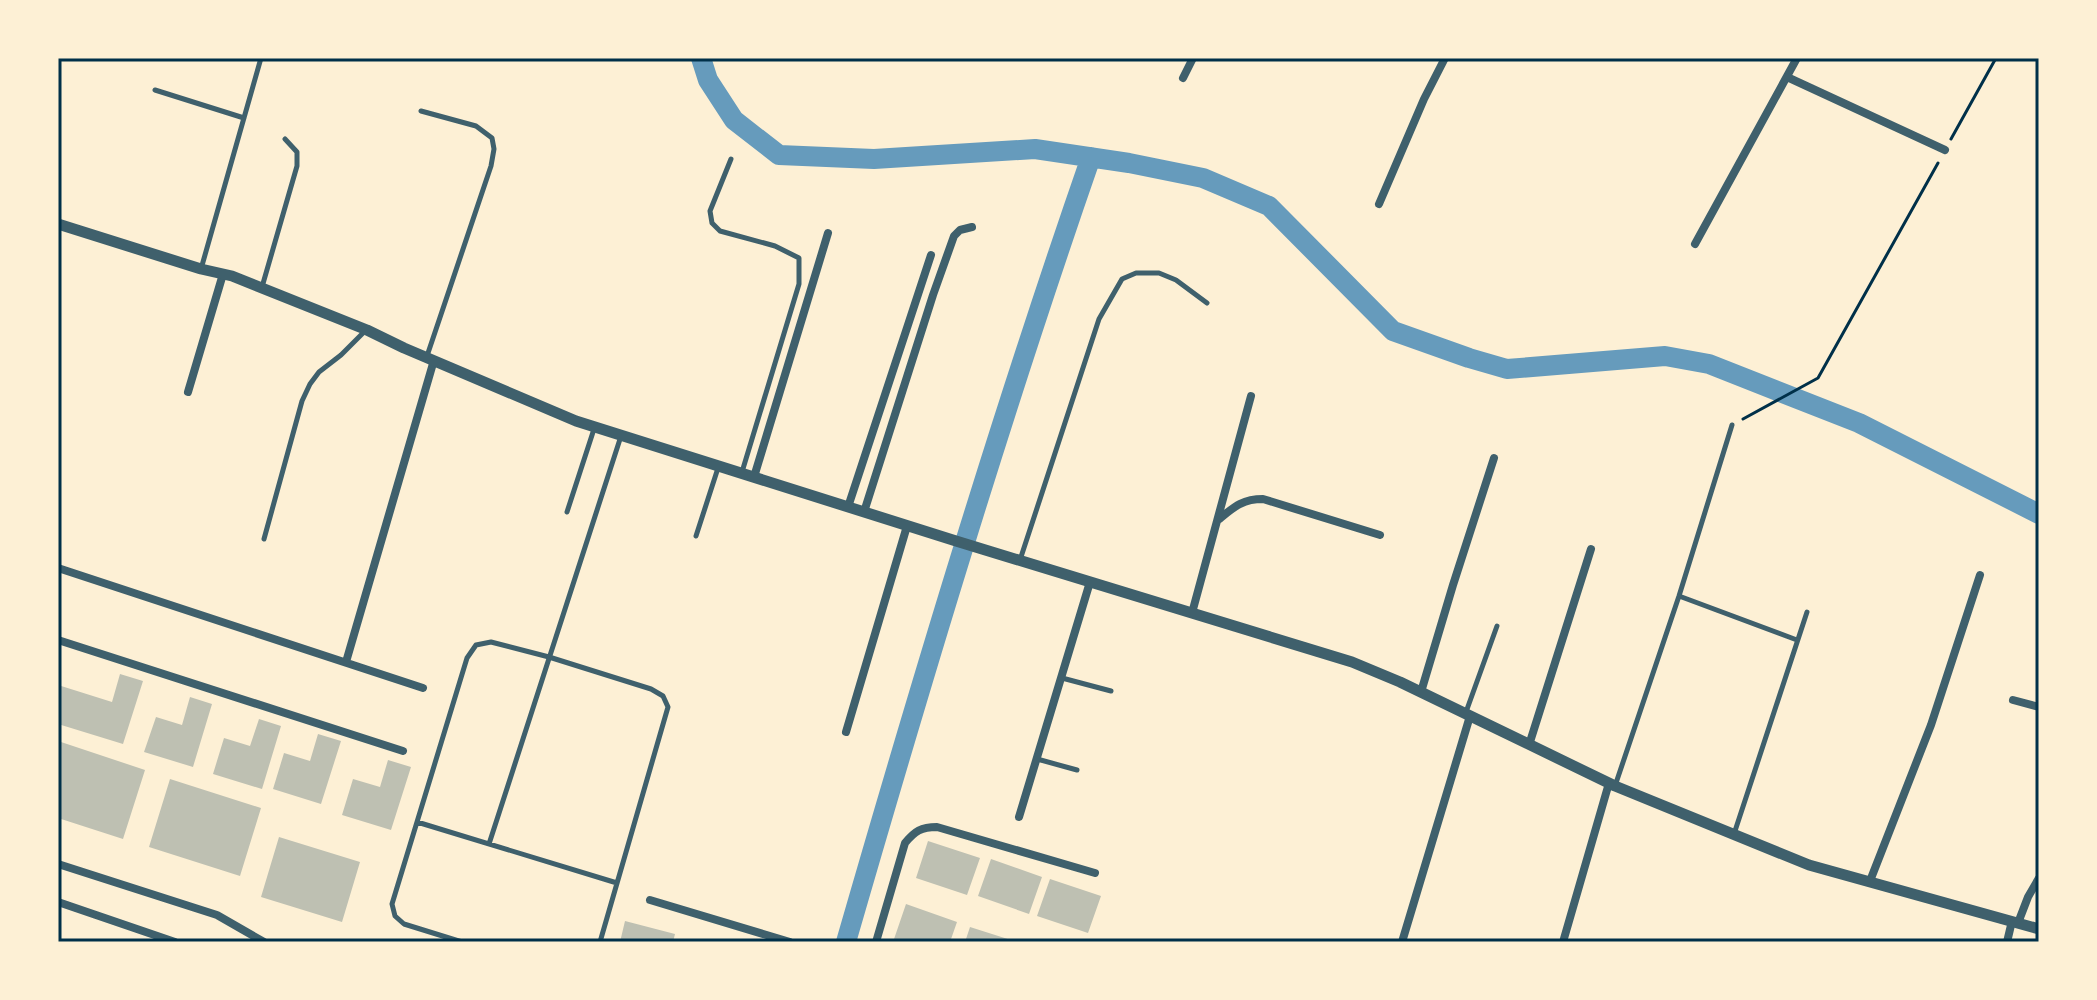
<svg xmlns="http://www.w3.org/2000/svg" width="2097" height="1000" font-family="Cabin,sans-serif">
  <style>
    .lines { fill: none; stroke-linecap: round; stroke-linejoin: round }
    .canal { stroke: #669bbc; stroke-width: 20 }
    .building { fill: #bec0b2 }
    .path { stroke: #003049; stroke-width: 3 }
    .service { stroke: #3f606c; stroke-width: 5 }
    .minor { stroke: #3f606c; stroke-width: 8 }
    .tertiary { stroke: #3f606c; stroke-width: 11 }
    .neatline { fill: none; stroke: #003049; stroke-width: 3 }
  </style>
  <rect width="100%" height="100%" fill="#fdf0d5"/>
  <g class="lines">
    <path class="canal" d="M 701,58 L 708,80 L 734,120 L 779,155 L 874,159 L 1035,149 L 1129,163 L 1203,178 L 1269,206 L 1393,331 L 1469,358 L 1507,369 L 1665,356 L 1709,364 L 1859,423 L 2039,514
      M 846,942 C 922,679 1001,416 1091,157"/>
  </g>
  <path class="building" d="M 120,674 L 143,681 L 123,744 L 58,724 L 58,685 L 112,702 Z
    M 190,697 L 212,704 L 193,767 L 144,752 L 156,717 L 182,725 Z
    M 259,719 L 281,726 L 262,789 L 213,774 L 224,738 L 250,746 Z
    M 318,734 L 341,741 L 321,804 L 273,789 L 284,753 L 310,761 Z
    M 58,741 L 145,770 L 123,839 L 58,818 Z
    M 388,760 L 411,767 L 391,830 L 342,815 L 353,779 L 380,787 Z
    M 170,779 L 261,808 L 240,876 L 149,847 Z
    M 279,837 L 360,862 L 342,922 L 261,897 Z
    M 928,841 L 980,858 L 967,895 L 916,878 Z
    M 991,859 L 1042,877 L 1029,914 L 978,896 Z
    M 1050,879 L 1101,896 L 1088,933 L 1037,916 Z
    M 906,904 L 957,922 L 950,942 L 893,942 Z
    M 625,921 L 675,934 L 673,942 L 620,942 Z
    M 970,927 L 1014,941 L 1013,942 L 965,942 Z"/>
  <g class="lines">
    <path class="path" d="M 1951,139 L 1996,58
      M 1743,419 L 1818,378 L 1938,163"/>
    <path class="service" d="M 155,90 L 244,118
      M 421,111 L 476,126 L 492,138 L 494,149 L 491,166 L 427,356
      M 731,159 L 710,211 L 712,223 L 720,231 L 775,246 L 799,258 L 799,284 L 742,472
      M 201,269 L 261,58
      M 262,287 L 297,166 L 297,152 L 285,139
      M 567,512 L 594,429
      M 696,536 L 718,468
      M 264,539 L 302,401 L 310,384 L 319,372 L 341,355 L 366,330
      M 1020,560 L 1099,319 L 1122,279 L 1136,273 L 1159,273 L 1176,280 L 1207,303
      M 1679,596 L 1797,640
      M 1062,678 L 1111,691
      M 1466,712 L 1497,626
      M 1037,759 L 1077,770
      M 1615,786 L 1679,596 L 1732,425
      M 417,822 L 617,883
      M 1734,834 L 1807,612
      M 489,844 L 621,436
      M 462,942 L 404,924 L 395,916 L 392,904 L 467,658 L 476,645 L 491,642 L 549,657 L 651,689 L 663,696 L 668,707 L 600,942"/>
    <path class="minor" d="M 1787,77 L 1945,150
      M 1183,78 L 1193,58
      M 1379,204 L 1424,99 L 1445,58
      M 1695,244 L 1797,58
      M 188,392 L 223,274
      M 754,477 L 828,233
      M 848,507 L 931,255
      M 864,512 L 933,295 L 954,236 L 960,230 L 972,227
      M 1218,520 C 1234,507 1242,499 1263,499 L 1380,535
      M 58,568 L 423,688
      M 1192,613 L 1251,396
      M 58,640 L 403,751
      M 346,662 L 434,360
      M 1421,692 L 1453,585 L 1494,458
      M 2013,700 L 2039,707
      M 846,732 L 907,526
      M 1529,745 L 1591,549
      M 1019,817 L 1090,582
      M 58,864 L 217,915 L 264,942
      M 1870,881 L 1931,725 L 1980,575
      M 650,900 L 790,942
      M 58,902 L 175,942
      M 2018,923 L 2028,897 L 2039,878
      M 876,942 L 905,843 C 915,831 921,827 937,827 L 1095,873
      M 1402,942 L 1470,716
      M 1563,942 L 1609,783
      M 2007,942 L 2012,921"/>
    <path class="tertiary" d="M 58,224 L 201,269 L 232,276 L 367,330 L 404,348 L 576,421 L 956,541 L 1352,662 L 1400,682 L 1615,786 L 1809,865 L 2039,929"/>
  </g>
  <rect width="2097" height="1000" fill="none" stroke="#fdf0d5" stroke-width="120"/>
  <rect x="60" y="60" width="1977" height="880" class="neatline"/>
</svg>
